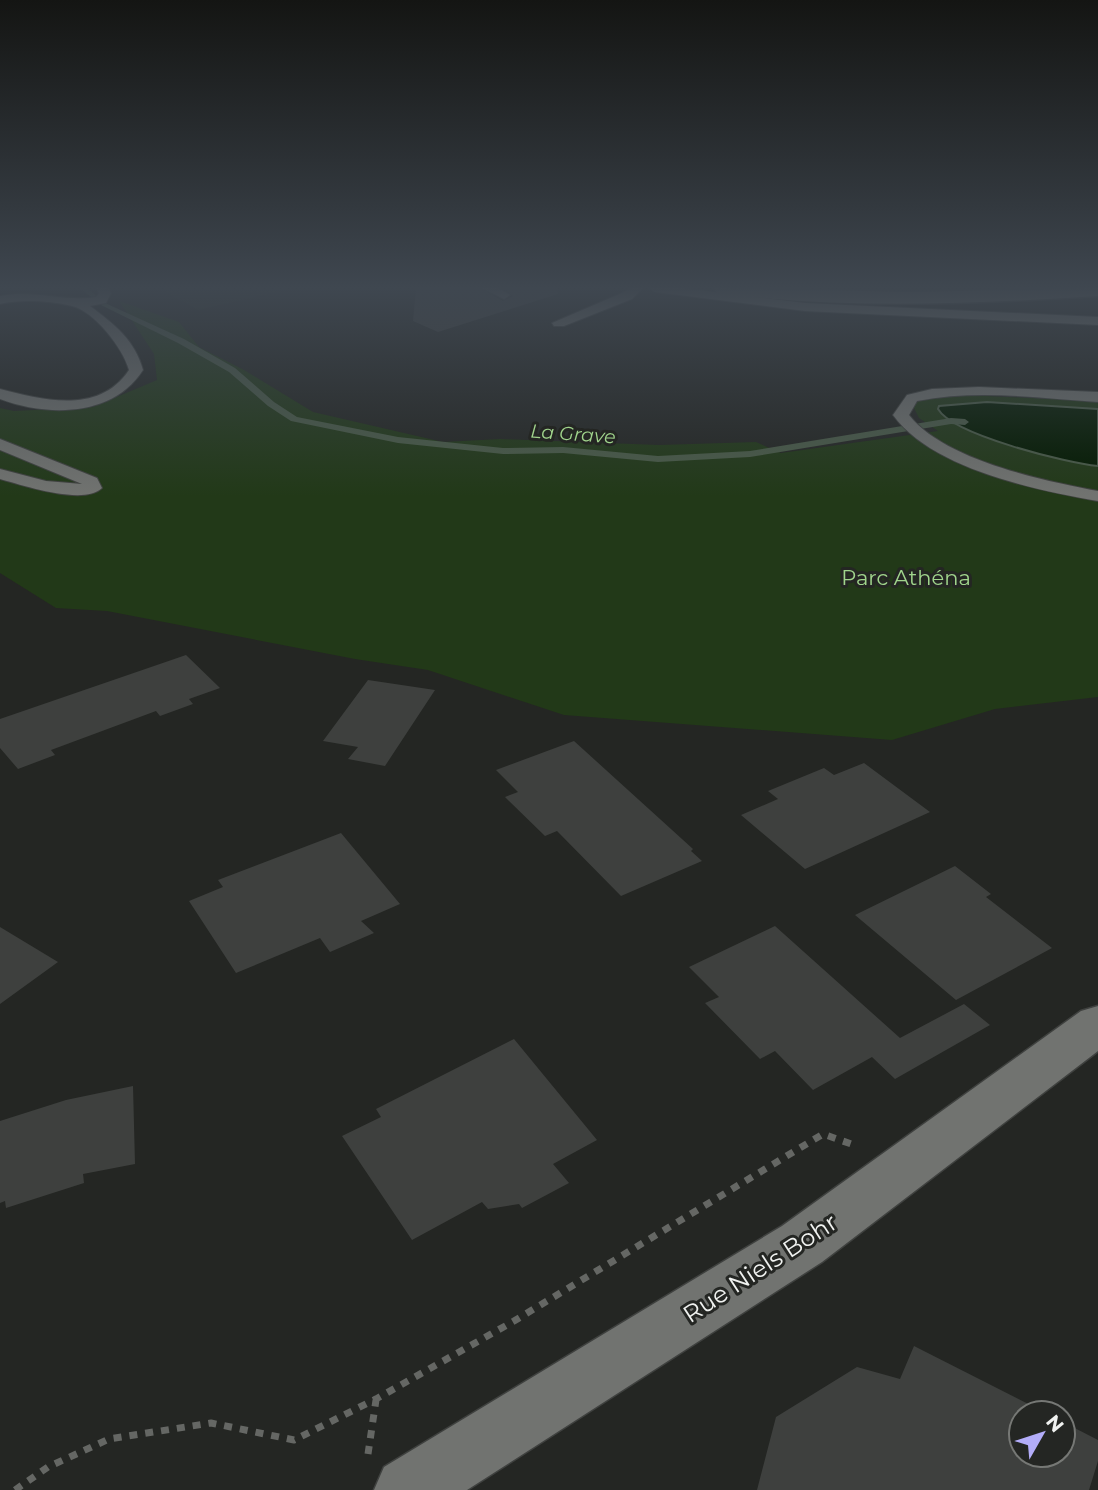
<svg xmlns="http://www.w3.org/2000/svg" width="1098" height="1490" font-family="Montserrat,sans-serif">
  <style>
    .built { fill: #292f27 }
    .green { fill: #223918 }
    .water { fill: #031a00; stroke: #4a5b48; stroke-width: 2 }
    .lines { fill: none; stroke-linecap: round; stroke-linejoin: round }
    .stream { fill: #4a5b48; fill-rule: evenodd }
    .building { fill: #3e403e }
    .service-casing { stroke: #3f413f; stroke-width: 2 }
    .minor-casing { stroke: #3f413f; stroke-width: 3 }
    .tertiary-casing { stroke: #3f413f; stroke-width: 3 }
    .path { stroke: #656764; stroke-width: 7; stroke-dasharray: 8 8; stroke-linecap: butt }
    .service { fill: #717370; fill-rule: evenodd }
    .minor { fill: #717370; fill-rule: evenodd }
    .tertiary { fill: #717370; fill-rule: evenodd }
    .labels { text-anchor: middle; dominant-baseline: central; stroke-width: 6; stroke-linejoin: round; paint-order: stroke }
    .far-water-label { font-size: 19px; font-style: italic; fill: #a0d48c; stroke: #242623 }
    .park-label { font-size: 21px; fill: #a0d58c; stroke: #242623 }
    .near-street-label { font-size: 24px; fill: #f0f2f0; stroke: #242623 }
  </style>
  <rect width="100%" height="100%" fill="#242623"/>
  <path class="built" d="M 158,288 L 294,288 L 198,310 Z"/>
  <path class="green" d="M 119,301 L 179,322 L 199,347 L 244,370 L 313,412 L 443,442 L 500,439 L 659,445 L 756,442 L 781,453 L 938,431 L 919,418 L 912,404 L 927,397 L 943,394 L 1098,401 L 1098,697 L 995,709 L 892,740 L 564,715 L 428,670 L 355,659 L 107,611 L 56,608 L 0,573 L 0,408 L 14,411 L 93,407 L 157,380 L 154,354 Z"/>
  <path class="water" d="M 987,402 L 1098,409 L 1098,466 C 1067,463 953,435 938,409 L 939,406 Z"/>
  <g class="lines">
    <path class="stream" d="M 80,288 L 87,288 L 105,303 L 184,339 L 235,368 L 274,402 L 297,417 L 398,437 L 503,448 L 563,447 L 658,456 L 750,451 L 951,418 L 965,419 L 969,422 L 965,425 L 951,424 L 750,457 L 658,462 L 563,453 L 503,454 L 398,443 L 291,421 L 268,406 L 229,372 L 178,343 L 101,305 Z"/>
  </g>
  <path class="building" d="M 416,288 L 480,288 L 503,301 L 513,296 L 502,288 L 557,288 L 558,294 L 438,332 L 413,321 Z
    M 186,655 L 220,688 L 189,699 L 193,704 L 160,716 L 156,711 L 51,750 L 55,755 L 18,769 L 0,748 L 0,719 Z
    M 368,680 L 435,690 L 385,766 L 348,759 L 358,747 L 323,741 Z
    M 574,741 L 693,849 L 691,851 L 702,861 L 621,896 L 557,831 L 545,836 L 505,797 L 518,792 L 496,770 Z
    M 864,763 L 930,812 L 805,869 L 741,815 L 778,799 L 768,791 L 824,768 L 834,775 Z
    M 341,833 L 400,904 L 361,921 L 374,933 L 330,952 L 320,938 L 236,973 L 189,901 L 223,887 L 218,880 Z
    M 955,866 L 991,894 L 986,897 L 1052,948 L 956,1000 L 855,915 Z
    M 775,926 L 900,1038 L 964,1004 L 990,1025 L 895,1079 L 872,1057 L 813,1090 L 775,1051 L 760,1059 L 705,1003 L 719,997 L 689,967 Z
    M 0,927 L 58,962 L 0,1004 Z
    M 514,1039 L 597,1140 L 553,1164 L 569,1183 L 522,1208 L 519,1204 L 488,1209 L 482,1202 L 412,1240 L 342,1136 L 381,1117 L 376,1109 Z
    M 133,1086 L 135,1164 L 83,1174 L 84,1183 L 6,1208 L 5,1201 L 0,1203 L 0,1121 L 66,1100 Z
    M 914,1346 L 1046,1413 L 1021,1413 L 1021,1455 L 1063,1455 L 1063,1422 L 1098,1440 L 1098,1461 L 1089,1490 L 757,1490 L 776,1417 L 857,1367 L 900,1379 Z"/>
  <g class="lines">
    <defs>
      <path id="service" d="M 96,288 L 108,288 L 111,293 L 106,303 L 90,306 C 114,324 135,340 143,370 C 113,417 48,417 0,399 L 0,389 C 43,400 99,415 129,370 C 123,348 94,311 72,306 C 49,301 23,299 0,304 L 0,296 C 33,289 64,302 96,297 L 99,293 Z
        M 482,288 L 498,288 L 510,295 L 504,299 Z
        M 630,288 L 643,288 L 632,299 L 564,326 L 554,326 L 552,323 L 622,293 Z
        M 649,288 L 682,288 L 805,303 L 1098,317 L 1098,325 L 805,311 L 655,292 Z
        M 979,387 L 1098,392 L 1098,402 C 1038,398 977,389 917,401 L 909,415 C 944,460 1044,481 1098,491 L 1098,501 C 1036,490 932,469 893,415 L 907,395 L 932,389 Z
        M 0,439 L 97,478 L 102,488 C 84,506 22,485 0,479 L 0,469 L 46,481 L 82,484 L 0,450 Z"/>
      <path id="minor" d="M 1098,1006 L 1098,1051 L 822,1262 L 467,1490 L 374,1490 L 384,1467 L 782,1226 L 1081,1011 Z"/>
      <path id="tertiary" d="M 714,288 L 912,292 L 1098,288 L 1098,296 C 973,304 850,309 725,294 L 717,293 Z"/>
    </defs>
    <use href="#service" class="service-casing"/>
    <use href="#minor" class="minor-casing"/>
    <use href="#tertiary" class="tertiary-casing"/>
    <path class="path" d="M 368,1454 L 376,1400
      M 15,1490 L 48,1467 L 109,1439 L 211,1423 L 294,1440 L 376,1399 L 514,1321 L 823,1134 L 857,1146"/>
    <use href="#service" class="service"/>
    <use href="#minor" class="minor"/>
    <use href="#tertiary" class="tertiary"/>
  </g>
  <linearGradient id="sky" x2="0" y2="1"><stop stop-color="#141513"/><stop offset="0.58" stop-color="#3f4750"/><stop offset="1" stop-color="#3f4750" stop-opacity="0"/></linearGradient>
  <rect width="1098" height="496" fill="url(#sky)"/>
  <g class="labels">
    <g class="far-water-label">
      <text transform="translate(573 434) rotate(4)">La Grave</text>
    </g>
    <g class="park-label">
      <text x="906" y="577">Parc Athéna</text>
    </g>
    <g class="near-street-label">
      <text transform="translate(760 1268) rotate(-33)">Rue Niels Bohr</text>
    </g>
  </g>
  <g transform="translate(1042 1434) rotate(51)"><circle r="33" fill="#242623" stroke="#767875" stroke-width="2"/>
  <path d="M0-5L12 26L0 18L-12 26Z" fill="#b3adf9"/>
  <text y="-10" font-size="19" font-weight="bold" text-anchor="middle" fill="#f0f2f0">N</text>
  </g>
</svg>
